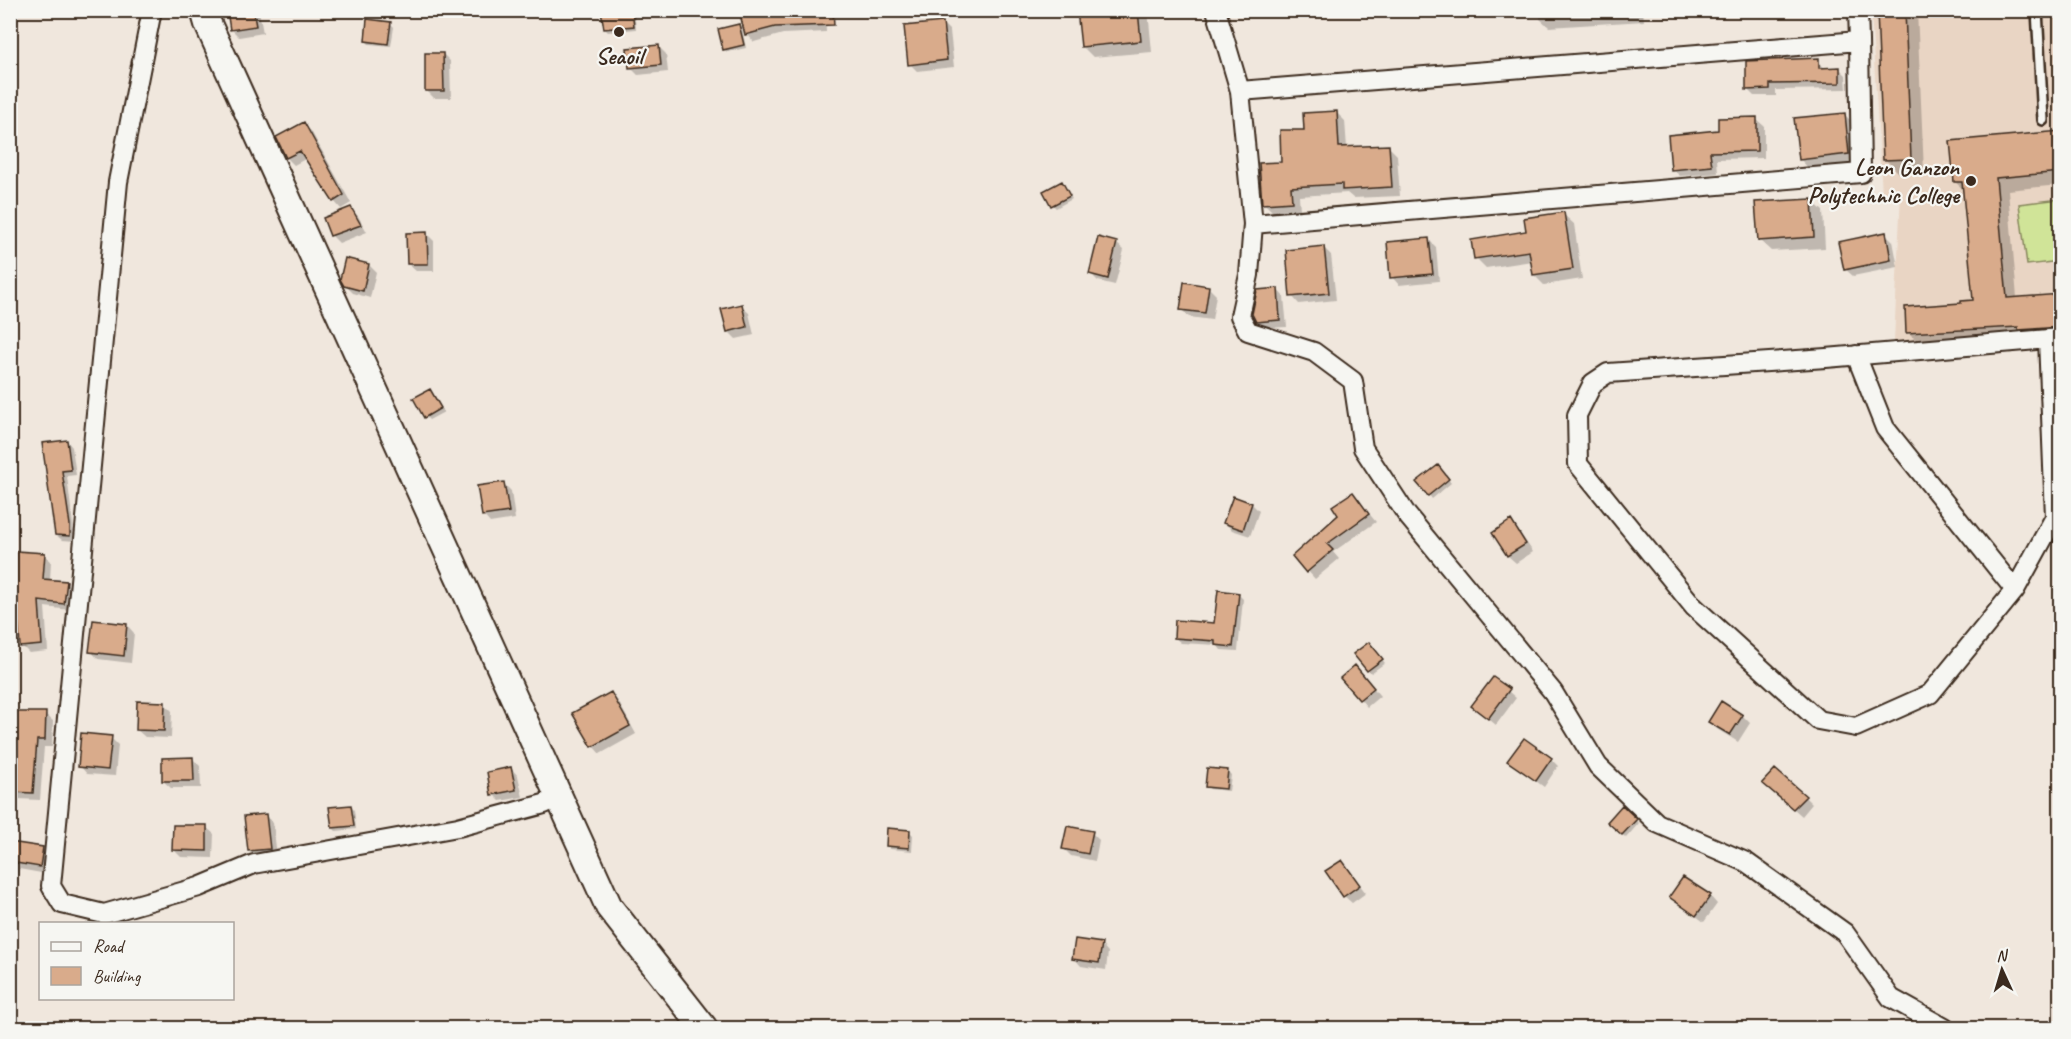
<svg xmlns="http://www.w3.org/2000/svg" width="2071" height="1039" font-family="Caveat,sans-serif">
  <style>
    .built { fill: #e9d5c4 }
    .green { fill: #d0e498; stroke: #86875b; stroke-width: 1.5 }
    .shadow { fill: #0003 }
    .building { fill: #d9ab8b; stroke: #3b2a1e; stroke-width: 1.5 }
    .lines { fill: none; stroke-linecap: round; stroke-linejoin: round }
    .lane-casing { stroke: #3b2a1e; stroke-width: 14 }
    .street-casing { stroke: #3b2a1e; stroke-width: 22 }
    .secondary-casing { stroke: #3b2a1e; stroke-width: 30 }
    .lane { stroke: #f6f6f2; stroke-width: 9 }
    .street { stroke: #f6f6f2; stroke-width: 18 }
    .secondary { stroke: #f6f6f2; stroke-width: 26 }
    .poi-dot { fill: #3b2a1e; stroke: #f6f6f2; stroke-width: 2 }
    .labels { text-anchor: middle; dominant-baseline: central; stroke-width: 4.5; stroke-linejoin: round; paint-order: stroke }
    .poi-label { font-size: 24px; font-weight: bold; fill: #3b2a1e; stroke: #f6f6f2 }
  </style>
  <rect width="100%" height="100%" fill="#f0e7dd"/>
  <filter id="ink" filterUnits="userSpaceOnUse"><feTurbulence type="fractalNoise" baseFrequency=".0167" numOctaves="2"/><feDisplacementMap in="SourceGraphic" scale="12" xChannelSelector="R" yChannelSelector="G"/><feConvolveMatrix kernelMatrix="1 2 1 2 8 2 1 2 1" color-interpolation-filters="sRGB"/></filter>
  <g filter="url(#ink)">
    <path class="built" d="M 1871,11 L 2060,11 L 2060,369 L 2057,343 L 1924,346 L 1894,341 L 1901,193 L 1882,193 Z"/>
    <path class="green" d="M 2060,199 L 2060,261 L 2027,265 L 2019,204 Z"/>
    <path class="shadow" d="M 228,10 L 259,11 L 263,33 L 239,37 L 231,29 Z
      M 603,10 L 634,10 L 636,29 L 608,32 L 605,29 Z
      M 825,10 L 826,32 L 783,34 L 754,42 L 747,34 Z
      M 1078,10 L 1148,10 L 1152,52 L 1093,57 L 1082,46 Z
      M 1540,10 L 1643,10 L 1644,21 L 1549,27 L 1540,19 Z
      M 1798,10 L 1825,10 L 1800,13 Z
      M 1878,10 L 1917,10 L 1924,172 L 1899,173 L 1885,159 Z
      M 390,23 L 394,27 L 391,46 L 369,44 L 366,41 Z
      M 942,23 L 950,31 L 954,67 L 917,71 L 910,64 Z
      M 739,25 L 742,29 L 746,48 L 727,52 L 724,49 Z
      M 658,46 L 666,54 L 668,72 L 638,75 L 631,68 Z
      M 443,54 L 450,61 L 451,98 L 434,98 L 427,91 Z
      M 1818,60 L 1825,69 L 1839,68 L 1846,75 L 1847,89 L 1776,90 L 1776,96 L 1754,96 L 1747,89 Z
      M 1336,112 L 1345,121 L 1347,148 L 1388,146 L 1397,155 L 1400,196 L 1353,198 L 1347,193 L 1299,196 L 1300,210 L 1273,212 L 1264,203 L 1306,131 Z
      M 1844,114 L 1856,126 L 1860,165 L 1811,171 L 1800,159 Z
      M 1756,119 L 1764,126 L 1764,158 L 1717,159 L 1718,173 L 1680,176 L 1673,169 L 1719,132 Z
      M 303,124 L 311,131 L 351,203 L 341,209 L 334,201 L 307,158 L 294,165 L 287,158 Z
      M 2060,132 L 2060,185 L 2008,190 L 2017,298 L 2060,296 L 2060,339 L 1920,344 L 1908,332 L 1963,305 L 1975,301 L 1965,191 L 1955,182 Z
      M 1062,183 L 1072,199 L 1056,208 L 1053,205 Z
      M 1811,200 L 1823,211 L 1825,248 L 1771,251 L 1759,240 Z
      M 351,209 L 358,216 L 367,232 L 339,243 L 331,235 Z
      M 1563,214 L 1574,224 L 1582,279 L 1544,285 L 1534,275 L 1532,261 L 1486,268 L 1476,258 Z
      M 426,233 L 434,241 L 434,271 L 416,271 L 408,264 Z
      M 1885,233 L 1893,241 L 1898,267 L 1853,276 L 1845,269 Z
      M 1429,240 L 1436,247 L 1439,281 L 1399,285 L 1392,277 Z
      M 1116,243 L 1124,250 L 1115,285 L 1098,281 L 1091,274 Z
      M 1324,248 L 1331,255 L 1336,300 L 1299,304 L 1292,296 Z
      M 369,265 L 376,272 L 370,298 L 353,293 L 345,285 Z
      M 1208,287 L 1216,295 L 1212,320 L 1189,317 L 1182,310 Z
      M 1277,289 L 1284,297 L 1287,327 L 1265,328 L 1257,321 Z
      M 741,306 L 749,313 L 754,335 L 736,339 L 728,331 Z
      M 430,390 L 444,412 L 429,420 L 426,417 Z
      M 67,441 L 72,447 L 76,475 L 67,476 L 75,541 L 62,540 L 56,535 L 43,444 Z
      M 1441,470 L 1451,483 L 1432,499 L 1429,495 Z
      M 503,483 L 511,491 L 515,519 L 490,523 L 483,515 Z
      M 1353,494 L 1376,522 L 1333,552 L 1339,559 L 1315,579 L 1294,556 L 1340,516 Z
      M 1252,504 L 1259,511 L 1250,536 L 1232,530 L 1224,522 Z
      M 1511,522 L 1518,530 L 1533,552 L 1516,563 L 1508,556 L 1494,533 Z
      M 44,555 L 51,561 L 50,581 L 66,583 L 73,589 L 70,610 L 45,607 L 48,651 L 29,653 L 22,646 L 18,591 L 15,588 Z
      M 1238,594 L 1243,599 L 1238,651 L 1221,650 L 1217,645 L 1181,643 L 1175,638 L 1216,624 Z
      M 127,625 L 134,633 L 131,663 L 98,659 L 91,651 Z
      M 1372,647 L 1385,663 L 1371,673 L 1355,655 Z
      M 1362,674 L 1380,696 L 1367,707 L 1342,678 Z
      M 1494,679 L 1516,698 L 1496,725 L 1473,706 Z
      M 611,693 L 618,701 L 636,734 L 600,754 L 593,746 Z
      M 164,703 L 172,711 L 171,738 L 145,737 L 137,730 Z
      M 45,714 L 53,721 L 52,747 L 44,747 L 40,800 L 18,799 L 10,792 Z
      M 1743,716 L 1750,723 L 1738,742 L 1717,729 L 1710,721 Z
      M 111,738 L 118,745 L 115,776 L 87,774 L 80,766 Z
      M 193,759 L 200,766 L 201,788 L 171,788 L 163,781 Z
      M 1551,759 L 1558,766 L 1544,787 L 1509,761 Z
      M 511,768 L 518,776 L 523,797 L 500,801 L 493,794 Z
      M 1227,771 L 1231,775 L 1229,791 L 1210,789 L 1206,786 Z
      M 1772,790 L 1805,797 L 1812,804 L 1802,816 Z
      M 351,807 L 354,810 L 356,829 L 336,831 L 333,828 Z
      M 1622,807 L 1639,823 L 1626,838 L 1609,822 Z
      M 266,816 L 273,823 L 277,856 L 257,858 L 249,851 Z
      M 206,827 L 214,834 L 213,858 L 181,857 L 174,850 Z
      M 910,832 L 913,835 L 912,851 L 890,849 L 887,845 Z
      M 1092,833 L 1099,840 L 1095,861 L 1071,856 L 1063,848 Z
      M 10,844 L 43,849 L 50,856 L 47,874 L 19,869 L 17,883 L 10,882 Z
      M 1342,862 L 1366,893 L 1352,903 L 1344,896 Z
      M 1710,896 L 1717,904 L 1704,922 L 1671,897 Z
      M 1101,944 L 1108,952 L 1106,970 L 1081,966 L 1074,958 Z"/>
    <path class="building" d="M 227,10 L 253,10 L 256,26 L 230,30 Z
      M 601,10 L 632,10 L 634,26 L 604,29 Z
      M 739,10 L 833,10 L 834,25 L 775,27 L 745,35 Z
      M 1077,10 L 1138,10 L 1141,41 L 1081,47 Z
      M 1877,10 L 1905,10 L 1911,159 L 1883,160 Z
      M 367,19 L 391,22 L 388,44 L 365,41 Z
      M 943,22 L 947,60 L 908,65 L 904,26 Z
      M 739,24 L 744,45 L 723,50 L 718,29 Z
      M 659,45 L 661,65 L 629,68 L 627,48 Z
      M 425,53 L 443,53 L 444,91 L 425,91 Z
      M 1819,58 L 1819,68 L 1840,67 L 1840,83 L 1770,84 L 1770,89 L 1746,90 L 1746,61 Z
      M 1337,111 L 1339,147 L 1389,145 L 1392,187 L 1342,190 L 1342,184 L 1291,187 L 1292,202 L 1262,204 L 1259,163 L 1281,162 L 1280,130 L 1304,130 L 1303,113 Z
      M 1845,113 L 1849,154 L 1799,160 L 1794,118 Z
      M 1757,117 L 1757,151 L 1710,152 L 1712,166 L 1671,170 L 1668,135 L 1718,130 L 1718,118 Z
      M 304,122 L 344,195 L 333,202 L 300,151 L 286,158 L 276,137 Z
      M 2061,131 L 2061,172 L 1996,178 L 2007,298 L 2061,294 L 2061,327 L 2018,330 L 2018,327 L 1906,333 L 1905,307 L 1961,303 L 1961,301 L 1973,300 L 1962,182 L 1954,182 L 1950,141 Z
      M 1062,181 L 1070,196 L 1051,206 L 1043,191 Z
      M 1812,199 L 1814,237 L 1758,241 L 1755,202 Z
      M 351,207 L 361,225 L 330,236 L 323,218 Z
      M 1564,212 L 1573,269 L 1533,275 L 1529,251 L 1474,259 L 1471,240 L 1526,231 L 1524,218 Z
      M 427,232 L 428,264 L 407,264 L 406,233 Z
      M 1886,232 L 1891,260 L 1844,270 L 1838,242 Z
      M 1098,237 L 1117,242 L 1108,279 L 1089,274 Z
      M 1429,238 L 1433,274 L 1390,278 L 1387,242 Z
      M 1324,246 L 1329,293 L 1290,297 L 1286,250 Z
      M 345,258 L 369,264 L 363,291 L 344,286 L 340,279 Z
      M 1184,282 L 1209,286 L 1205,313 L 1180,310 Z
      M 1278,288 L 1280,320 L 1256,322 L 1252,314 L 1257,290 Z
      M 742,304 L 747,327 L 727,332 L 721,309 Z
      M 430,389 L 441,408 L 424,418 L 413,398 Z
      M 67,440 L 71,470 L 62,471 L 70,525 L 70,536 L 55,535 L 42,443 Z
      M 1438,465 L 1449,479 L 1428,496 L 1416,482 Z
      M 504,482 L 509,512 L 482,516 L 477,486 Z
      M 1353,492 L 1369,514 L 1327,544 L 1333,550 L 1306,573 L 1292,556 L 1338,515 L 1332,506 Z
      M 1233,496 L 1252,503 L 1243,530 L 1223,523 Z
      M 1511,520 L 1526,544 L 1507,556 L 1492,533 Z
      M 16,551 L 45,553 L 43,579 L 67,581 L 64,604 L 39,601 L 42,645 L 20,647 L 16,589 L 13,589 Z
      M 1218,590 L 1239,593 L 1233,647 L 1215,645 L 1215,641 L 1174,638 L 1175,620 L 1214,623 Z
      M 93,620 L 127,624 L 124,656 L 89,652 Z
      M 1369,642 L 1383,659 L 1367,671 L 1353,654 Z
      M 1355,665 L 1374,688 L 1359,700 L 1340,678 Z
      M 1493,677 L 1510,689 L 1488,719 L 1471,706 Z
      M 611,692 L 630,726 L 592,747 L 572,713 Z
      M 137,701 L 165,702 L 164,731 L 136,730 Z
      M 1721,701 L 1743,715 L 1730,735 L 1708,722 Z
      M 10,712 L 46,712 L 45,740 L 37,740 L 33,793 L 10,792 Z
      M 81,733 L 112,736 L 108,770 L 78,767 Z
      M 1524,738 L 1552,758 L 1536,781 L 1507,761 Z
      M 193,757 L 194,781 L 162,781 L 162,758 Z
      M 511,767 L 516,790 L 491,795 L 487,772 Z
      M 1207,768 L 1228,770 L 1226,789 L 1205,787 Z
      M 1775,769 L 1806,796 L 1793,809 L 1762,783 Z
      M 351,805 L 354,826 L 332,828 L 329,807 Z
      M 1622,805 L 1637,819 L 1622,835 L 1607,822 Z
      M 266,814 L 270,849 L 248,851 L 244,816 Z
      M 173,825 L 207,825 L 207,851 L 172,850 Z
      M 1067,826 L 1093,831 L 1088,854 L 1062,849 Z
      M 887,828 L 910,830 L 909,848 L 886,846 Z
      M 10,842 L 43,847 L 40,867 L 10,862 Z
      M 1342,860 L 1360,885 L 1343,897 L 1325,871 Z
      M 1683,877 L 1711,895 L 1696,916 L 1669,897 Z
      M 1075,939 L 1102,943 L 1099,963 L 1072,959 Z"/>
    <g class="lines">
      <defs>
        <path id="lane" d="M 2037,10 L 2043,120"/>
        <path id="street" d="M 152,10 L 118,182 L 51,886 L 62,904 L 104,914 L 199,887 L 254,864 L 458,827 L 544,804 L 559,797
          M 1216,10 L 1240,91 L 1253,224 L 1249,275 L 1240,316 L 1248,331 L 1314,352 L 1353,381 L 1363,448 L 1407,515 L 1553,692 L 1598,766 L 1657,823 L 1746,862 L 1845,933 L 1891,998 L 1945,1028
          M 1240,91 L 1859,41 L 1858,10
          M 1253,224 L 1861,173 L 1859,41
          M 2048,339 L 2055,517 L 2015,590 L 1930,694 L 1856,727 L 1818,720 L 1694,607 L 1578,464 L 1577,415 L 1593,383 L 1608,373 L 1826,358 L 2060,338
          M 1856,355 L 1885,428 L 2015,590"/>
        <path id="secondary" d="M 204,10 L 208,24 L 609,907 L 704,1028"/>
      </defs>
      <use href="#lane" class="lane-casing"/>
      <use href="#street" class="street-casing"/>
      <use href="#secondary" class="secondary-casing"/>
      <use href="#lane" class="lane"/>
      <use href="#street" class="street"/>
      <use href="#secondary" class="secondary"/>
    </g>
  </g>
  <g class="poi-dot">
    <circle cx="619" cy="32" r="6"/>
    <circle cx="1971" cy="181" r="6"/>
  </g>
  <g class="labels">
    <g class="poi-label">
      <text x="619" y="56">Seaoil</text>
      <text x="1959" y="167" text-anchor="end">Leon Ganzon<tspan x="1959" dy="28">Polytechnic College</tspan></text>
    </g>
  </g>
  <rect width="2071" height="1039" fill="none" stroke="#f6f6f2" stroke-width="36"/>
  <rect x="18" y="18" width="2035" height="1003" fill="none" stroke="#3b2a1e" stroke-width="2" filter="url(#ink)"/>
  <rect x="39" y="922" width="195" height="78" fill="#f6f6f2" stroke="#aba49d" stroke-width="1.5"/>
  <rect x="51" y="942" width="30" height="9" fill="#f6f6f2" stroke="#aba49d" stroke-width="1.5"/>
  <text x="93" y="952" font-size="18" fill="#3b2a1e">Road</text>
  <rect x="51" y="967" width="30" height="18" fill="#d9ab8b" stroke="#aba49d" stroke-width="1.5"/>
  <text x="93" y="982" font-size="18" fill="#3b2a1e">Building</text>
  <g transform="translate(2002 970) rotate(356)" stroke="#f6f6f2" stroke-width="4.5" paint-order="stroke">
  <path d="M0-4.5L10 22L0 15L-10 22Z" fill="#3b2a1e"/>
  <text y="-9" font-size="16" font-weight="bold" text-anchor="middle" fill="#3b2a1e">N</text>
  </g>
</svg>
